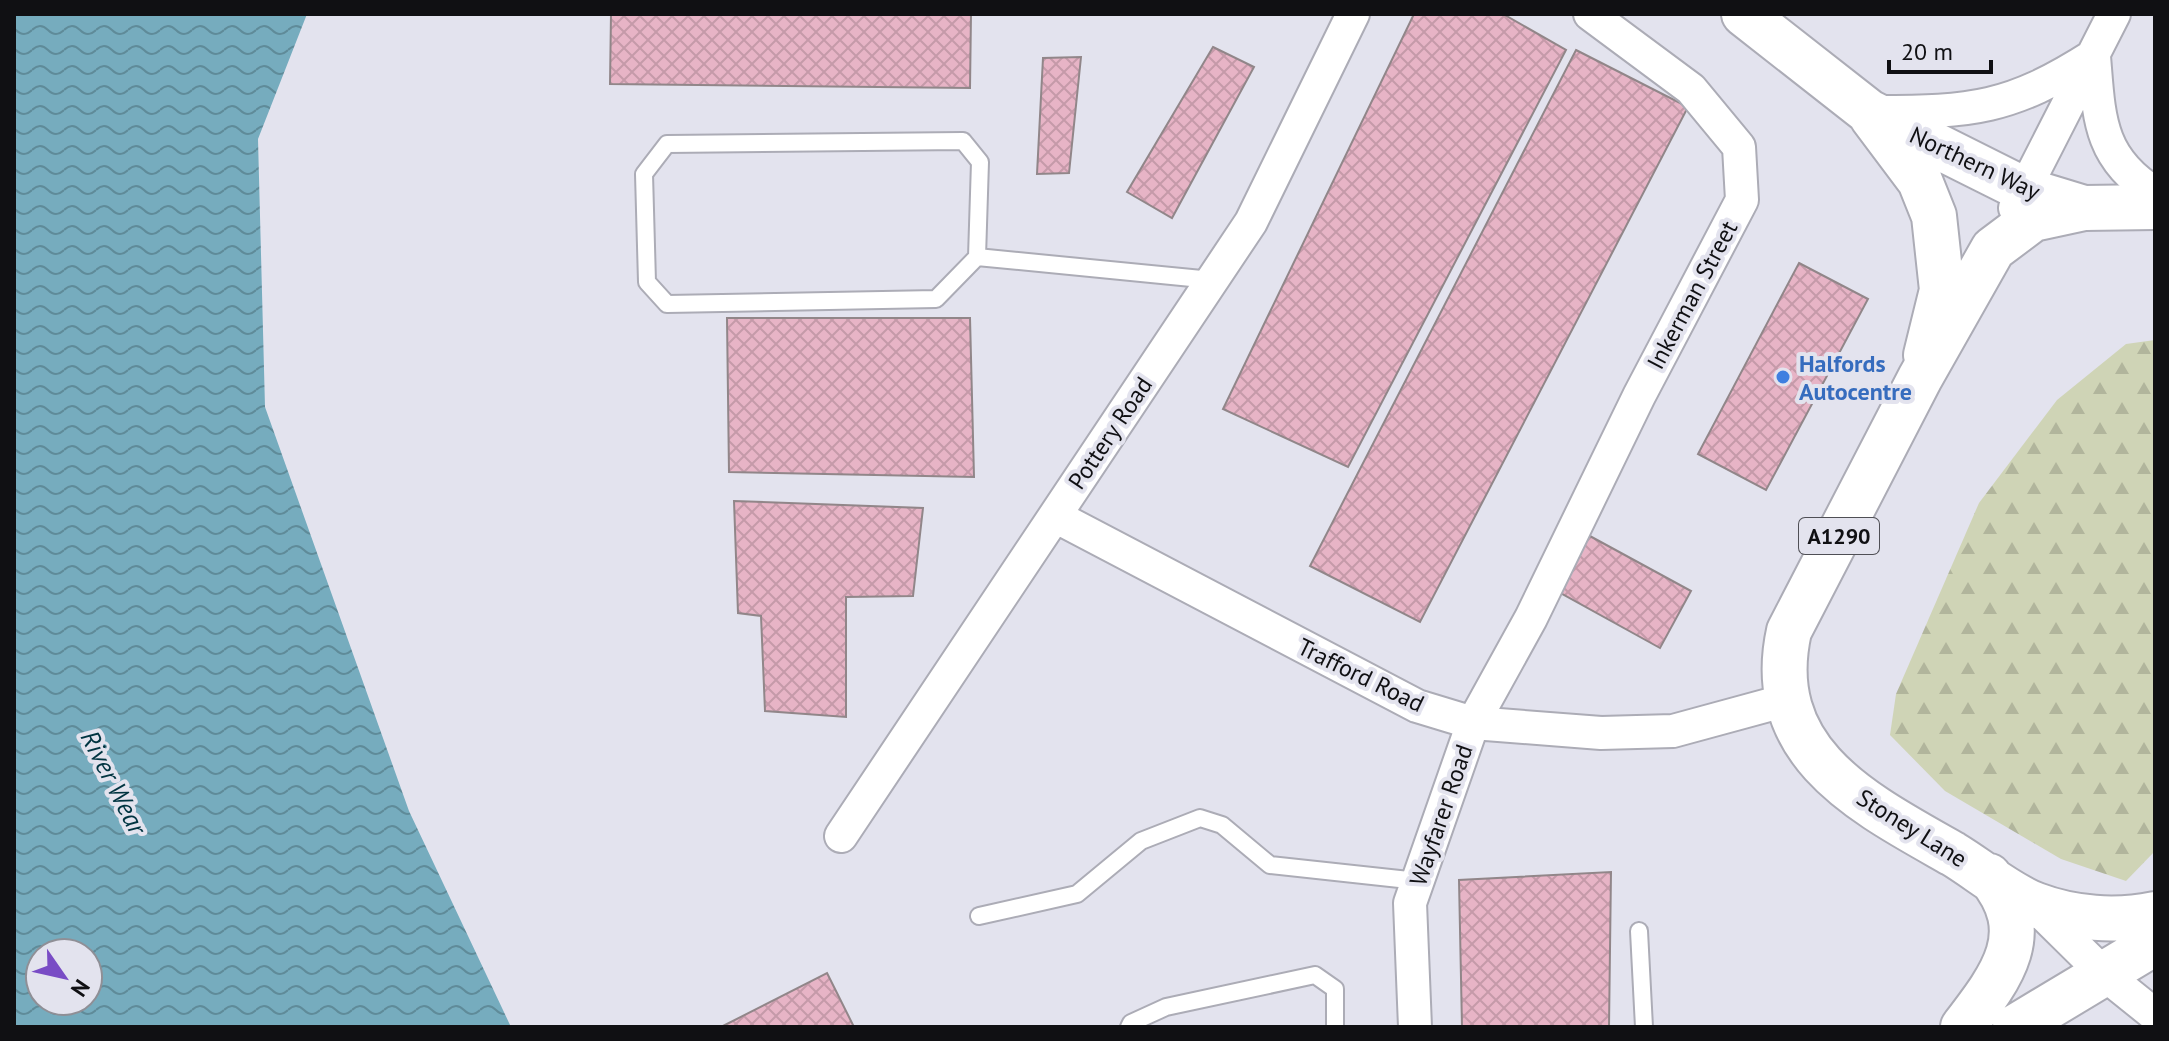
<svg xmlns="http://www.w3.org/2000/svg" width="2169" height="1041" font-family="'PT Sans',sans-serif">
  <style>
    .forest { fill: url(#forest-firs) }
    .water { fill: url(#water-waves); fill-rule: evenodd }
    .building { fill: url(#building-cross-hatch); stroke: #918689; stroke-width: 2 }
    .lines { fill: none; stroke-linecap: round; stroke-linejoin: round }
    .service-casing { stroke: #acacb6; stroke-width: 20 }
    .minor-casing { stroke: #acacb6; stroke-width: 36 }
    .secondary-casing { stroke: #acacb6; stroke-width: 48 }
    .primary-casing { stroke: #acacb6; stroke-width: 48 }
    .service { stroke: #fff; stroke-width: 16 }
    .minor { stroke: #fff; stroke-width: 32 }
    .secondary { stroke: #fff; stroke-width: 44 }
    .primary { stroke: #fff; stroke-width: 44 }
    .shop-dot { fill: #3f7fe0; stroke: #e3e3ee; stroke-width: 3 }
    .labels { text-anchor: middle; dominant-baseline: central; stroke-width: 8; stroke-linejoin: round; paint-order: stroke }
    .shield { fill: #e3e3ee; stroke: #4f4f55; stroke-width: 2 }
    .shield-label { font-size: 22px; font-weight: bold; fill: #101013 }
    .street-label { font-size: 24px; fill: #101013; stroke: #e3e3ee }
    .shop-label { font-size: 24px; font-weight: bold; fill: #366cbe; stroke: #e3e3ee; text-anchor: start }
    .water-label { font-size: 26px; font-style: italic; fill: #003441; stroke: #e3e3ee }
  </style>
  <defs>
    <pattern id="forest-firs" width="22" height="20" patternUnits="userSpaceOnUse" patternTransform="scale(2)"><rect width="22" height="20" fill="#cfd4b6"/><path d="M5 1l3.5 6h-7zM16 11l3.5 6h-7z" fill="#b1b59c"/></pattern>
    <pattern id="water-waves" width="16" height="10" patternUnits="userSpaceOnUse" patternTransform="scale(2)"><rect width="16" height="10" fill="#76acbe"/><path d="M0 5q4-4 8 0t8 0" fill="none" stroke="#5f8b99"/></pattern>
    <pattern id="building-cross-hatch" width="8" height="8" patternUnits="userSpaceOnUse" patternTransform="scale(2)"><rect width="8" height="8" fill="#e7b4c6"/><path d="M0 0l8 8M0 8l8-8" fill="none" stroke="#c59aa9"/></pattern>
  </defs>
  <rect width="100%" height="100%" fill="#e3e3ee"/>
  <path class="forest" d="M 2155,340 L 2155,851 L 2126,881 L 2061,859 L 1945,791 L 1890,735 L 1896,694 L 1979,503 L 2057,400 L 2126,344 Z"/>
  <path class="water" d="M 14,14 L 307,14 L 258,139 L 265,407 L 409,811 L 511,1027 L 14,1027 ZM 40,953 L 88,953 L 88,1001 L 40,1001 Z"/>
  <path class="building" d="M 611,14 L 971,14 L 970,88 L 610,84 Z
    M 1414,14 L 1503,14 L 1566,50 L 1348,467 L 1223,409 Z
    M 1213,47 L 1254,67 L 1172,218 L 1127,192 Z
    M 1576,50 L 1688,107 L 1420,622 L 1310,566 Z
    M 1081,57 L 1069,173 L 1037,174 L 1043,58 Z
    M 1799,263 L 1868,299 L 1766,490 L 1698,454 Z
    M 727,318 L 970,318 L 974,477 L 729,472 Z
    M 734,501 L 923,508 L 913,596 L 846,597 L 846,717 L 765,711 L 761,616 L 738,613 Z
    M 1588,535 L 1691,591 L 1660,648 L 1557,591 Z
    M 1611,872 L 1609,1027 L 1462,1027 L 1459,880 Z
    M 827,973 L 854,1027 L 721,1027 Z"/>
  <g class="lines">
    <defs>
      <path id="service" d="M 977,257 L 980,162 L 963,141 L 667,144 L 644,174 L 647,282 L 667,304 L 936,299 L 977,257 L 1212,280
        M 979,916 L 1077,894 L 1141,841 L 1200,818 L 1222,825 L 1270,865 L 1418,881
        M 1639,931 L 1644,1027
        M 1129,1027 L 1131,1023 L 1166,1007 L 1315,975 L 1335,989 L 1335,1027"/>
      <path id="minor" d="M 2094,56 C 2099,116 2098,158 2155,193
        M 1876,112 C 1972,112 2010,109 2093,56
        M 2015,208 L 2114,14
        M 1055,516 L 1417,706 L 1473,723 L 1601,733 L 1673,731 L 1787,700
        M 841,836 L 1251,222 L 1353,14
        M 2036,907 L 2104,974 L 2155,1015
        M 1415,1027 L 1410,903 L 1473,723 L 1531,618 L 1639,396 L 1742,200 L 1739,147 L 1691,89 L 1590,14"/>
      <path id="secondary" d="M 1744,14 L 1869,112 L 2025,190 L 2084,208
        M 1872,117 L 1920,181 L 1934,216 L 1942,290 L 1926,355"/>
      <path id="primary" d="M 2155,207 L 2084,208 L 2033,219 L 1993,249 L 1920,378 L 1789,631 C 1762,753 1863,803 1953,854 C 1978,869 2009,895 2036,905 C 2073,919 2116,922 2155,914
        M 1963,1027 C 2002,976 2036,933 1989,876
        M 2015,1027 L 2155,943"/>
    </defs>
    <use href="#service" class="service-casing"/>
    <use href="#minor" class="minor-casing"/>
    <use href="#secondary" class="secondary-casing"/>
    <use href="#primary" class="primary-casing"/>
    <use href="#service" class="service"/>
    <use href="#minor" class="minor"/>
    <use href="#secondary" class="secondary"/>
    <use href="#primary" class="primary"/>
  </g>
  <circle class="shop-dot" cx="1783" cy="377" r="8"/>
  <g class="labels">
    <rect class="shield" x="1799" y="518" width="80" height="36" rx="6"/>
    <g class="shield-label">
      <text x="1839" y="536">A1290</text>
    </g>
    <g class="street-label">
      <text transform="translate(1975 163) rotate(25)">Northern Way</text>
      <text transform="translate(1692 295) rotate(-62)">Inkerman Street</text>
      <text transform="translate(1110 433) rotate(-56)">Pottery Road</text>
      <text transform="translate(1361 675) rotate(26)">Trafford Road</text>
      <text transform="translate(1441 815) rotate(-71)">Wayfarer Road</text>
      <text transform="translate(1912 828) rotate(32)">Stoney Lane</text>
    </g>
    <g class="shop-label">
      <text x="1799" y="363">Halfords<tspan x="1799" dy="28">Autocentre</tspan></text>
    </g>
    <g class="water-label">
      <text transform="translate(114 782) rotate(63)">River Wear</text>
    </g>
  </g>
  <rect width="2169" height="1041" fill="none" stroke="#101013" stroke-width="32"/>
  <g transform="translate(64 977) rotate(124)"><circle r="38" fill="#e3e3ee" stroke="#8f8f96" stroke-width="2"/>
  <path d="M0-6L14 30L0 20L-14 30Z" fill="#794cc5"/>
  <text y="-12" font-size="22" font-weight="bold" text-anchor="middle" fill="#101013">N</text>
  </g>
  <path d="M1889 60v12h102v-12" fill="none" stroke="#101013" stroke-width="4"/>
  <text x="1901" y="60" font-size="24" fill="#101013" stroke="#e3e3ee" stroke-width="6" paint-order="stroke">20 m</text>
</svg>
